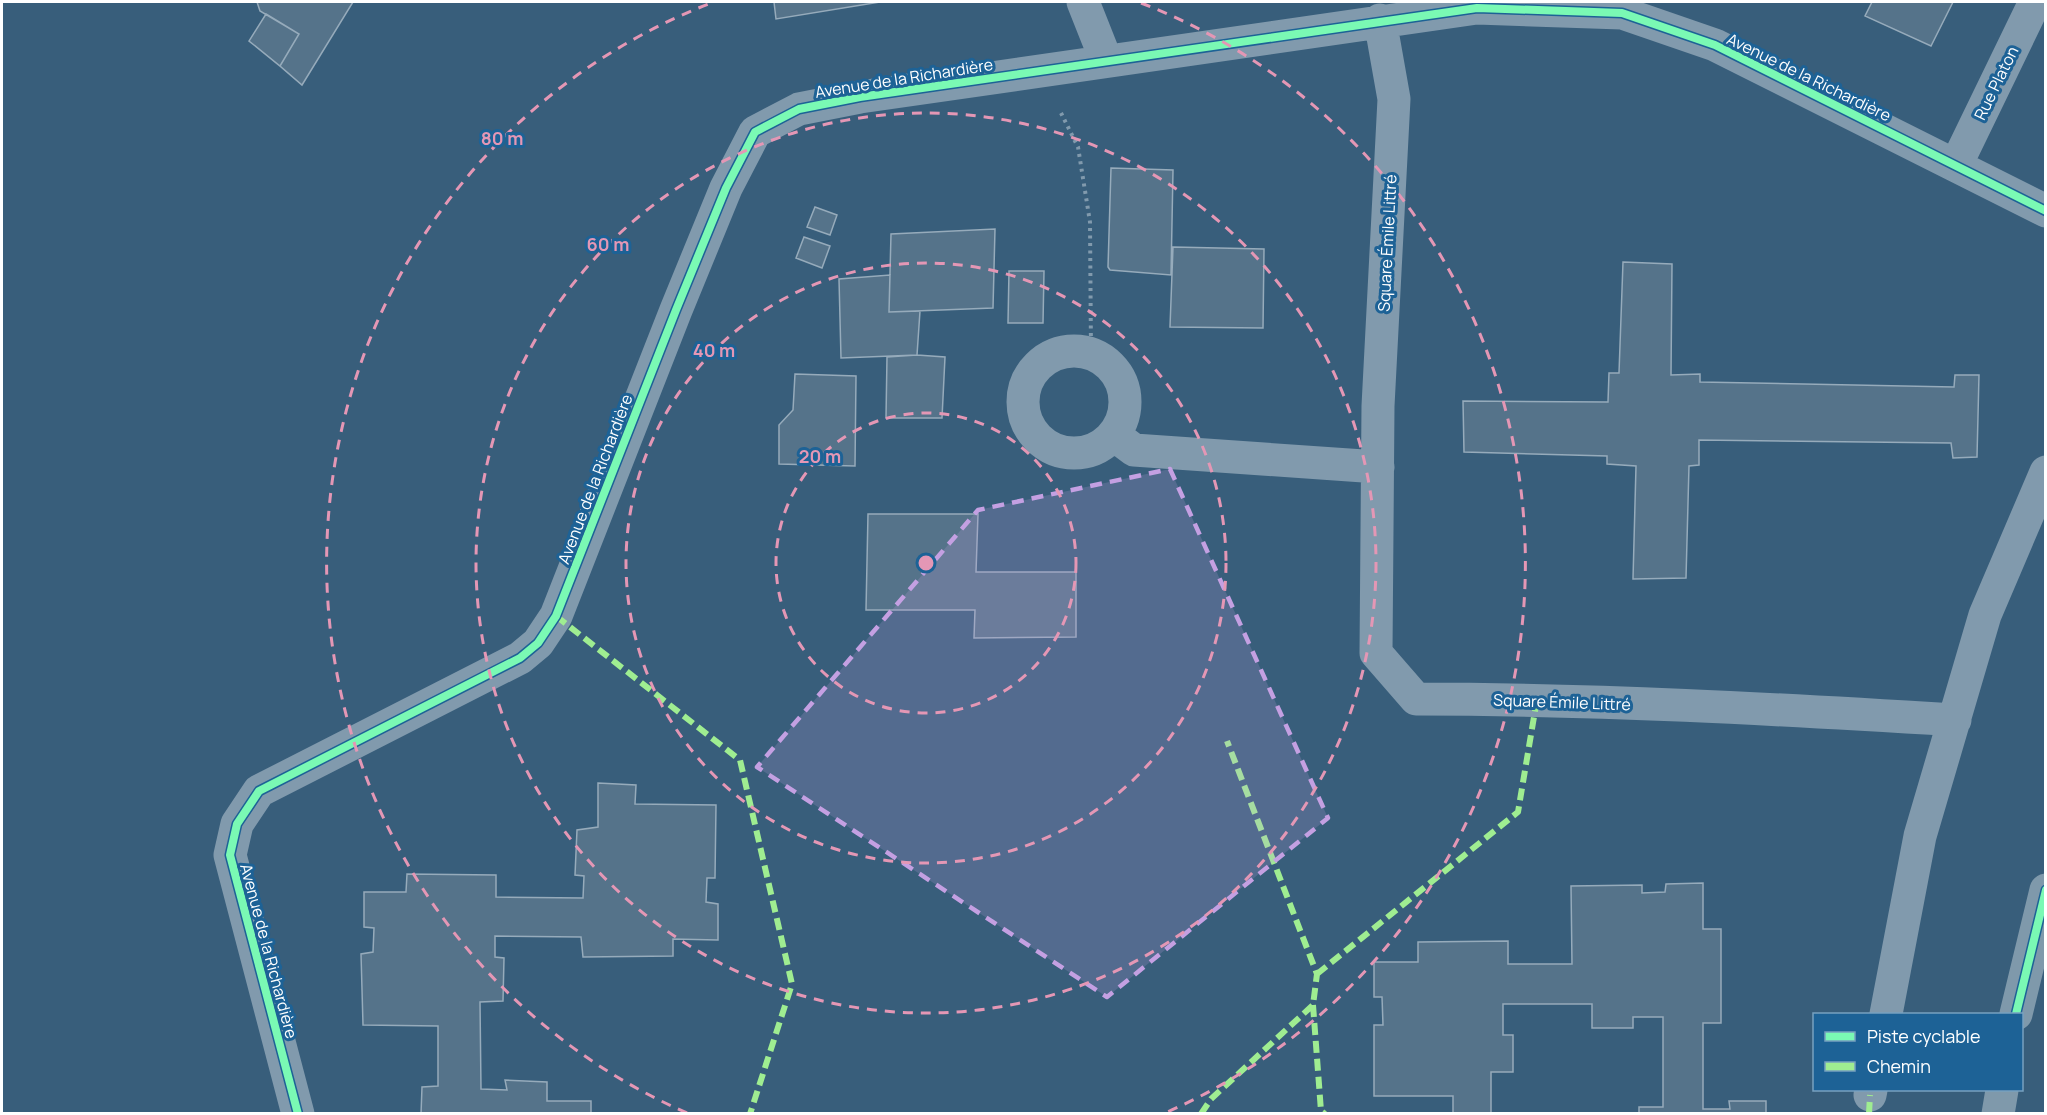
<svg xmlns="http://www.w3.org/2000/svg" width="2047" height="1115" font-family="Manrope,sans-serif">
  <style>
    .building { fill: #55738a; stroke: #96abbb; stroke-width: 1.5 }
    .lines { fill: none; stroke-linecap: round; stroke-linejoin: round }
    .path { stroke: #819aad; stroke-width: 4; stroke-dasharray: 3 4.5; stroke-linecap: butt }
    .minor { stroke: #819aad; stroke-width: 33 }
    .primary { stroke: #7f99ab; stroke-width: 33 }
    .quiet { stroke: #9fed91; stroke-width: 6; stroke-dasharray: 12 6; stroke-linecap: butt }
    .cycleway-casing { stroke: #1d6296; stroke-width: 11 }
    .cycleway { stroke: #7af9b4; stroke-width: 8 }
    .marked { fill: #c4a0e2; fill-opacity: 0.2; stroke: #c4a0e2; stroke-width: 4.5; stroke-dasharray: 12 8; stroke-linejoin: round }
    .ring { fill: none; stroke: #e497b5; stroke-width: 3; stroke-dasharray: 10 8 }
    .labels { text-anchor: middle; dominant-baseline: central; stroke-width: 6; stroke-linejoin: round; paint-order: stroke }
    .street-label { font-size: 16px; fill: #fff; stroke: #1d6296 }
    .centre { fill: #e497b5; stroke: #1d6296; stroke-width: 3 }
    .ring-label { font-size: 18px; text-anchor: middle; font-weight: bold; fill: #e497b5; stroke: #1d6296; stroke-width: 6; stroke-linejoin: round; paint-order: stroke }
  </style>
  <rect width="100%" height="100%" fill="#385e7b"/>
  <path class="building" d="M 257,2 L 353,2 L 302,85 L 280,66 L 299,34 L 260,11 Z
    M 774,2 L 880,2 L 776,19 Z
    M 1872,2 L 1953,2 L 1931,46 L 1865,16 Z
    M 266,14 L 299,34 L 280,66 L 249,41 Z
    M 1111,168 L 1173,170 L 1171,275 L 1110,270 L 1108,267 Z
    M 815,207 L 837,215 L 830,235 L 807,227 Z
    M 995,229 L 993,308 L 889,312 L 891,234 Z
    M 804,237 L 830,246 L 822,268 L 796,258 Z
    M 1173,247 L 1264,249 L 1263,328 L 1170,327 Z
    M 1623,262 L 1672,264 L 1671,375 L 1700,374 L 1700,382 L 1954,387 L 1955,375 L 1979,375 L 1977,457 L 1953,458 L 1951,443 L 1699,440 L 1699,465 L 1689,466 L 1686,578 L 1633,579 L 1636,466 L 1607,464 L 1607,456 L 1464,452 L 1463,401 L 1608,402 L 1609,373 L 1619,373 Z
    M 1009,271 L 1044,271 L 1043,323 L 1008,323 Z
    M 890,275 L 889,312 L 920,311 L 917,355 L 841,358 L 839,279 Z
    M 917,355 L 945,357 L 942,418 L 886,418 L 887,357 Z
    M 795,374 L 856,376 L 855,466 L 779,464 L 779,425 L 793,410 Z
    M 868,514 L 978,514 L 976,572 L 1076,572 L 1076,637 L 974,638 L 975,610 L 866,610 Z
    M 598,783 L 636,785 L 635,804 L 716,805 L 715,878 L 707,878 L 706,902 L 718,904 L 718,940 L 673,939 L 673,956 L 583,957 L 581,937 L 495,936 L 495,957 L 504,958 L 503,1001 L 480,1002 L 481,1089 L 507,1090 L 505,1080 L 547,1082 L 547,1101 L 591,1101 L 591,1114 L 421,1114 L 422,1087 L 438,1086 L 438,1026 L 363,1025 L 361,954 L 373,952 L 374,928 L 364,927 L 364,892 L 406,892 L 407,874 L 496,875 L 496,897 L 583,898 L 584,876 L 575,875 L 577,830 L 598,827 Z
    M 1703,883 L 1703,929 L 1721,929 L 1721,1023 L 1703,1023 L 1703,1109 L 1730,1109 L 1729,1101 L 1766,1101 L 1766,1114 L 1639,1114 L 1639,1107 L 1663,1107 L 1663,1017 L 1633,1017 L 1633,1028 L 1592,1028 L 1592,1004 L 1503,1004 L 1503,1035 L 1513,1035 L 1513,1072 L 1491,1072 L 1491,1114 L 1453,1114 L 1453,1096 L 1374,1096 L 1374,1025 L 1383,1025 L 1382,997 L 1374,997 L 1374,962 L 1418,962 L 1418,942 L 1508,941 L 1508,964 L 1572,964 L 1571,886 L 1642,885 L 1642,893 L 1665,892 L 1666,884 Z"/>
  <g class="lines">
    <path class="path" d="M 1061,113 L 1078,147 L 1090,222 L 1091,353"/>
    <path class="minor" d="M 1083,2 L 1106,60
      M 1380,20 L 1394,99 L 1378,406 L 1376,653 L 1416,699 C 1596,699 1775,709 1955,720
      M 1956,165 L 2035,2
      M1023 402a51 51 0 1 1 102 0a51 51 0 1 1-102 0Z
      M 1114,435 L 1134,450 L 1378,467
      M 1886,1014 L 1920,836 L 1985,615 L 2046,472
      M 1870,1095 L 1871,1090
      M 298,1114 L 230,855 L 237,824 L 259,791 L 520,658 L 538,643 L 556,616 L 676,310 L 726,188 L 755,132 L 799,109 L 860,97 L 1477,8 L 1622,13 L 1715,45 L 2046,211"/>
    <path class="primary" d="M 2016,1014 L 2046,890
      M 1998,1114 L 2002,1090"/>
    <path class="quiet" d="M 556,616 L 740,760 L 792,984 L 750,1114
      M 1317,974 L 1518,812 L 1537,699
      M 1313,1005 L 1321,1111 L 1325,1114
      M 1201,1114 L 1211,1099 L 1313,1005 L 1317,974 L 1227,741
      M 1869,1114 L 1870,1095"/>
    <defs>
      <path id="cycleway" d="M 2016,1014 L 2046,890
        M 298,1114 L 230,855 L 237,824 L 259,791 L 520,658 L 538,643 L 556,616 L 676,310 L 726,188 L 755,132 L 799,109 L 860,97 L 1477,8 L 1622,13 L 1715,45 L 2046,211"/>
    </defs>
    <use href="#cycleway" class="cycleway-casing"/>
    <use href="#cycleway" class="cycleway"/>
  </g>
  <path class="marked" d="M 1170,469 L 1328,818 L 1107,997 L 757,767 L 978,510 Z"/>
  <g class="ring">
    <circle cx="926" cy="563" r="150"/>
    <circle cx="926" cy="563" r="300"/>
    <circle cx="926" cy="563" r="450"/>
    <path d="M687 1113A600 600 0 0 1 711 3M1141 3A600 600 0 0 1 1165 1113"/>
  </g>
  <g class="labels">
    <g class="street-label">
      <text transform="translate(1809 77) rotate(26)">Avenue de la Richardière</text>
      <text transform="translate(904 78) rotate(-9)">Avenue de la Richardière</text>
      <text transform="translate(1996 83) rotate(-64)">Rue Platon</text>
      <text transform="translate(1387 243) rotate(-87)">Square Émile Littré</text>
      <text transform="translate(595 479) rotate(-69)">Avenue de la Richardière</text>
      <text transform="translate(1562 702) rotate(2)">Square Émile Littré</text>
      <text transform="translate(269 951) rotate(75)">Avenue de la Richardière</text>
    </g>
  </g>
  <circle cx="926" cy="563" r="9" class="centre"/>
  <g class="ring-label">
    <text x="502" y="145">80 m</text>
    <text x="608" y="251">60 m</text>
    <text x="714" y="357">40 m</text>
    <text x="820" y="463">20 m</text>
  </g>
  <rect width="2047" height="1115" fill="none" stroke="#ffffff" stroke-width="6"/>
  <rect x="1813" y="1013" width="210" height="78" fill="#1d6296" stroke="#77a1c0" stroke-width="1.5"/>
  <rect x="1825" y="1032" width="30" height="9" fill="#7af9b4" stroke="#77a1c0" stroke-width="1.5"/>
  <text x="1867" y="1043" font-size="18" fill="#ffffff">Piste cyclable</text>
  <rect x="1825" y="1062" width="30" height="9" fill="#9fed91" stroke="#77a1c0" stroke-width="1.5"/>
  <text x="1867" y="1073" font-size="18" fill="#ffffff">Chemin</text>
</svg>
